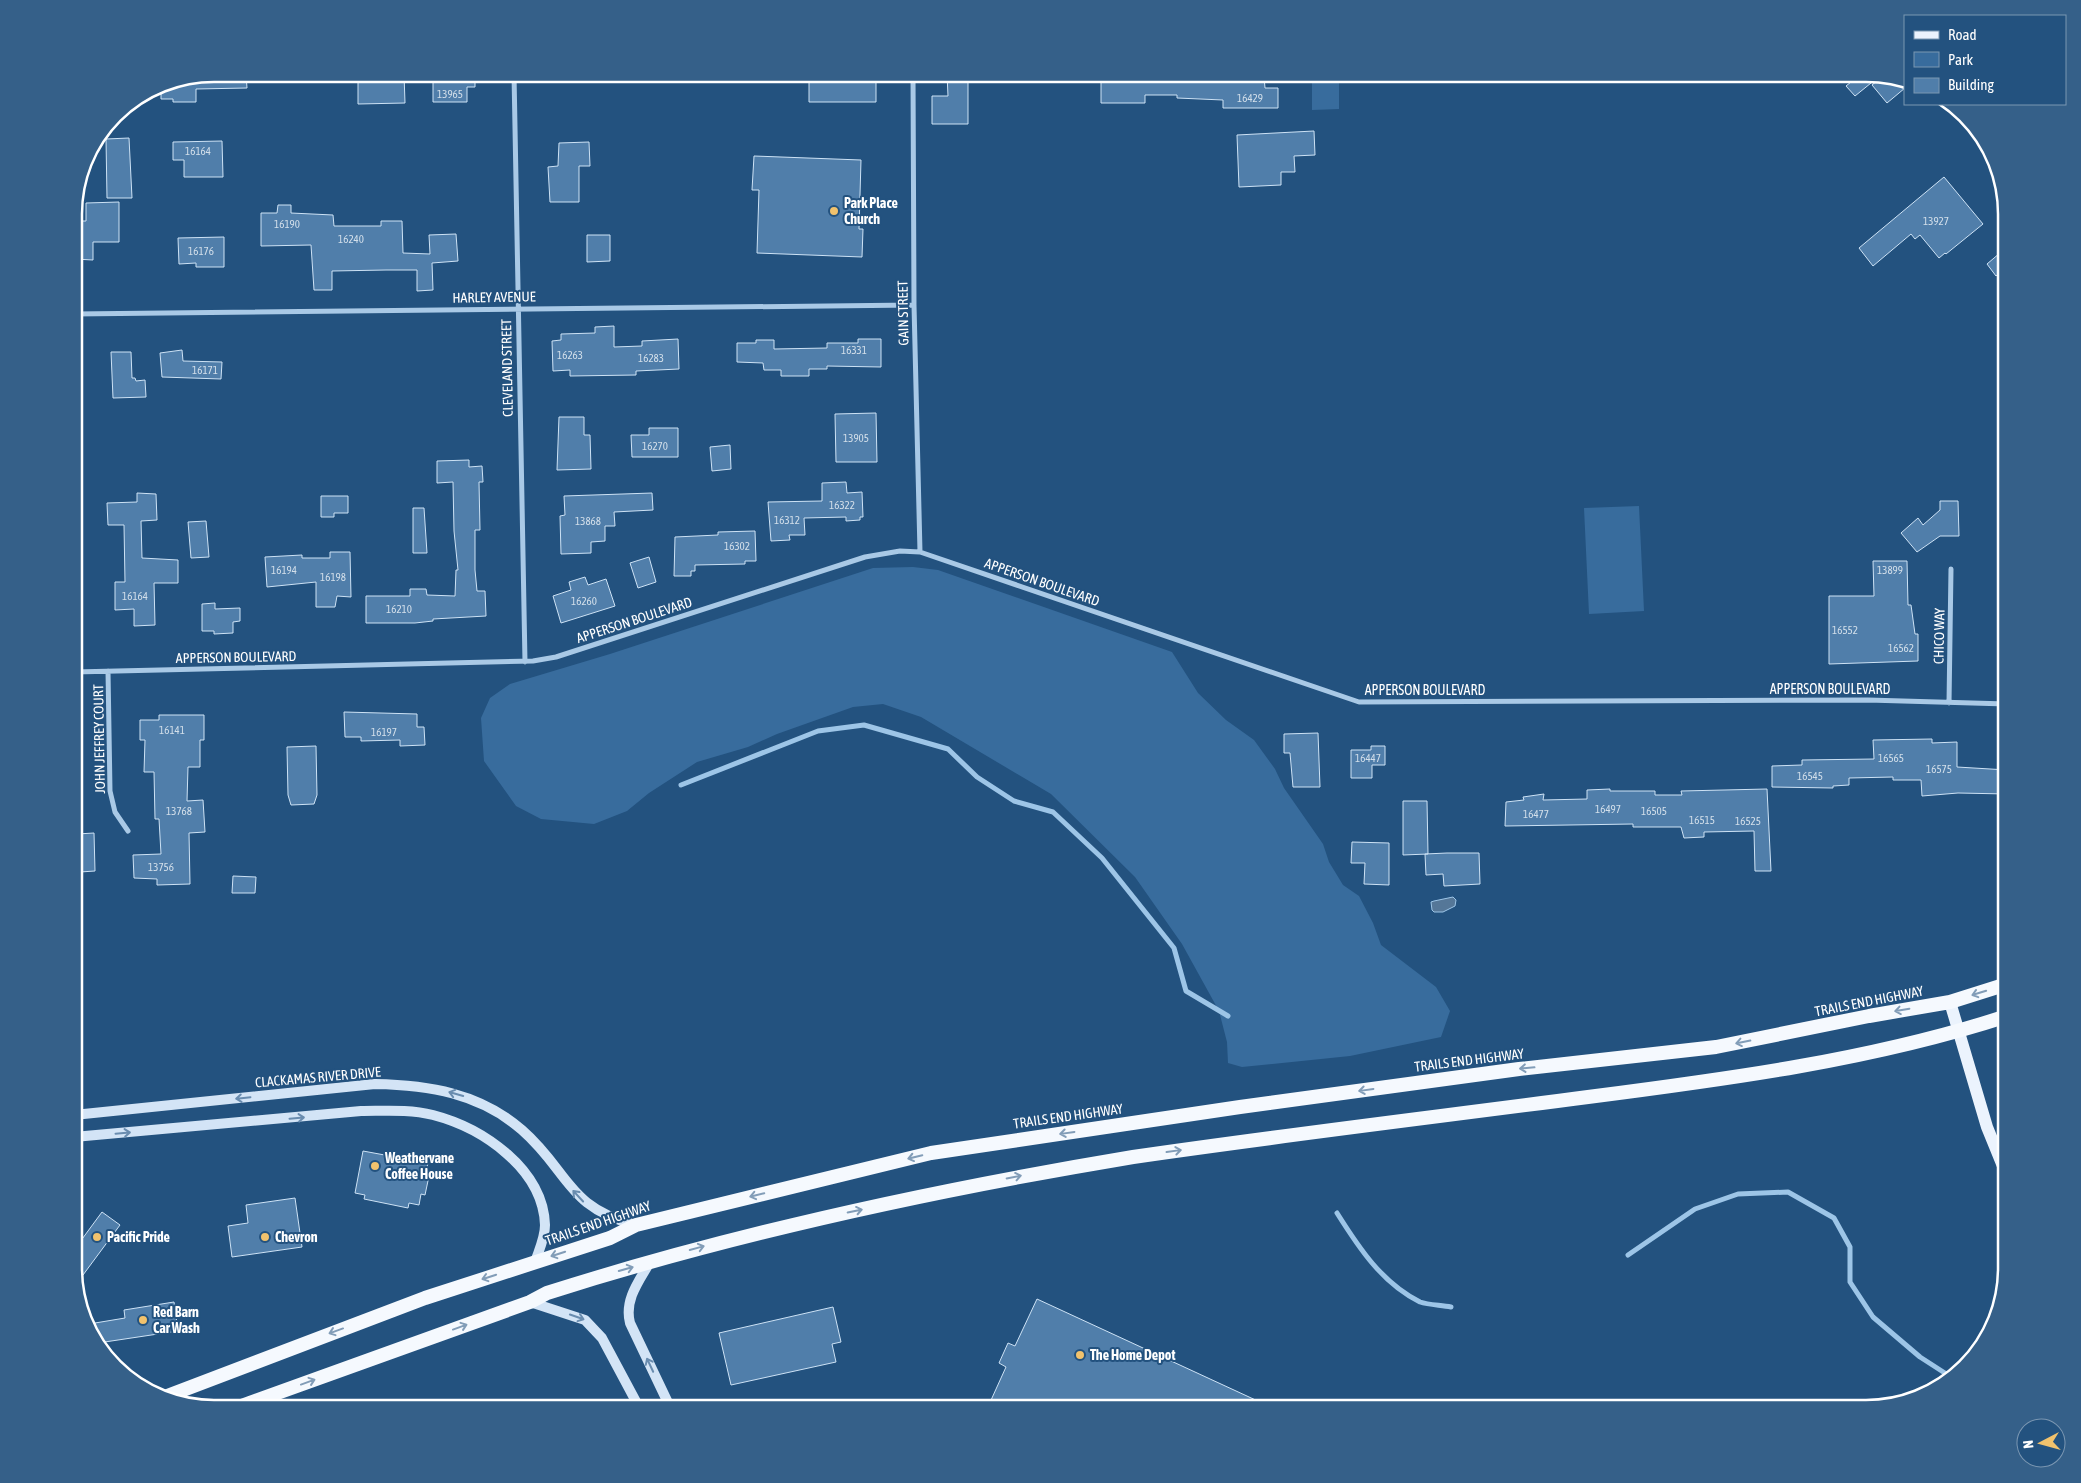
<svg xmlns="http://www.w3.org/2000/svg" width="2081" height="1483" font-family="'Asap Condensed',sans-serif">
  <style>
    .green { fill: #386c9d }
    .water { fill: #557798; stroke: #9dc5e7 }
    .lines { fill: none; stroke-linecap: round; stroke-linejoin: round }
    .stream { stroke: #9dc5e7; stroke-width: 5 }
    .building { fill: #507eaa; stroke: #cde2f5 }
    .minor { stroke: #a9c9e6; stroke-width: 5 }
    .secondary { stroke: #d3e4f6; stroke-width: 10 }
    .primary { stroke: #ebf3fd; stroke-width: 12 }
    .trunk { stroke: #f5f9fe; stroke-width: 14 }
    .oneway { stroke: #829db8 }
    .oneway2 { stroke: #698caf }
    .poi-dot { fill: #f1c26d; stroke: #23527f; stroke-width: 2 }
    .labels { text-anchor: middle; dominant-baseline: central; stroke-width: 4; stroke-linejoin: round; paint-order: stroke }
    .number-label { font-size: 11px; fill: #d3dfea }
    .poi-label { font-size: 14px; font-weight: bold; fill: #fff; stroke: #23527f; text-anchor: start }
    .street-label { font-size: 14px; fill: #fff; stroke: #23527f }
    .rim { fill: none; stroke: #fff; stroke-width: 2.5 }
  </style>
  <rect width="100%" height="100%" fill="#23527f"/>
  <path class="green" d="M 1312,74 L 1339,74 L 1339,109 L 1312,110 Z
    M 1639,506 L 1644,611 L 1589,614 L 1584,508 Z
    M 913,567 L 938,570 L 1172,652 L 1198,693 L 1226,720 L 1254,740 L 1275,769 L 1284,788 L 1323,844 L 1329,862 L 1343,885 L 1359,896 L 1373,923 L 1381,945 L 1436,987 L 1450,1011 L 1441,1037 L 1350,1056 L 1242,1067 L 1228,1063 L 1227,1042 L 1219,1011 L 1182,944 L 1135,877 L 1051,794 L 921,717 L 883,704 L 853,707 L 777,734 L 748,747 L 697,762 L 649,793 L 627,811 L 594,824 L 541,819 L 516,806 L 484,761 L 481,718 L 490,698 L 510,684 L 610,654 L 873,568 Z"/>
  <path class="water" d="M 1453,897 L 1456,900 L 1455,906 L 1443,912 L 1434,912 L 1432,910 L 1431,902 L 1434,901 Z"/>
  <g class="lines">
    <path class="stream" d="M 681,785 L 818,731 L 864,725 L 948,749 L 977,777 L 1014,801 L 1053,812 L 1102,858 L 1174,948 L 1186,991 L 1228,1016
      M 1337,1213 C 1359,1248 1382,1283 1420,1302 C 1429,1305 1441,1305 1451,1307
      M 1628,1255 L 1695,1209 L 1738,1194 L 1788,1192 L 1834,1218 L 1850,1247 L 1850,1282 L 1873,1317 L 1920,1357 L 1951,1377"/>
  </g>
  <path class="building" d="M 214,74 L 246,74 L 247,88 L 196,89 L 196,102 L 173,102 L 173,99 L 161,99 L 161,84 Z
    M 385,74 L 404,74 L 405,103 L 358,104 L 358,82 L 385,81 Z
    M 433,74 L 475,74 L 475,87 L 467,87 L 467,102 L 433,102 Z
    M 809,74 L 876,74 L 876,102 L 809,102 Z
    M 947,74 L 968,74 L 968,124 L 932,124 L 932,96 L 948,96 Z
    M 1101,74 L 1264,76 L 1265,88 L 1278,88 L 1278,108 L 1223,108 L 1223,100 L 1177,98 L 1177,95 L 1145,95 L 1145,103 L 1101,103 Z
    M 1861,74 L 1871,83 L 1855,96 L 1846,86 Z
    M 1883,76 L 1905,80 L 1905,88 L 1887,103 L 1872,85 Z
    M 1314,131 L 1315,155 L 1294,156 L 1295,172 L 1281,172 L 1281,185 L 1239,187 L 1237,135 Z
    M 129,138 L 132,198 L 107,198 L 106,139 Z
    M 222,141 L 223,177 L 184,177 L 184,160 L 173,160 L 173,142 Z
    M 589,142 L 590,166 L 579,166 L 579,202 L 550,202 L 548,167 L 558,166 L 559,143 Z
    M 754,156 L 861,160 L 859,229 L 863,229 L 862,257 L 757,253 L 759,190 L 752,190 Z
    M 1944,177 L 1983,224 L 1946,254 L 1945,253 L 1939,258 L 1920,235 L 1915,239 L 1911,234 L 1873,266 L 1859,248 Z
    M 119,202 L 119,242 L 93,242 L 93,260 L 74,259 L 74,221 L 86,221 L 86,203 Z
    M 278,205 L 291,205 L 291,213 L 333,215 L 334,226 L 381,226 L 381,221 L 402,221 L 403,253 L 430,254 L 429,235 L 456,234 L 458,261 L 432,263 L 433,290 L 417,291 L 417,270 L 386,270 L 332,271 L 332,290 L 314,290 L 311,245 L 261,246 L 261,213 L 277,213 Z
    M 587,235 L 610,235 L 610,261 L 587,262 Z
    M 224,237 L 224,267 L 196,267 L 196,263 L 179,264 L 178,238 Z
    M 2007,247 L 2007,267 L 1996,276 L 1987,264 Z
    M 614,326 L 614,347 L 642,346 L 642,341 L 678,339 L 679,369 L 636,371 L 636,375 L 570,376 L 570,370 L 553,371 L 552,341 L 561,340 L 561,334 L 595,333 L 595,327 Z
    M 858,339 L 881,339 L 881,367 L 827,366 L 827,369 L 809,369 L 809,376 L 781,376 L 781,370 L 764,370 L 763,363 L 737,362 L 737,343 L 756,343 L 756,340 L 774,340 L 774,349 L 827,348 L 827,343 L 858,343 Z
    M 182,350 L 183,361 L 222,362 L 221,379 L 162,377 L 160,353 Z
    M 111,352 L 131,352 L 132,378 L 135,378 L 136,381 L 145,380 L 146,397 L 113,398 Z
    M 876,413 L 877,462 L 836,462 L 835,414 Z
    M 559,417 L 584,417 L 584,435 L 590,435 L 591,469 L 557,470 Z
    M 649,428 L 678,428 L 678,457 L 632,457 L 631,435 L 649,435 Z
    M 730,445 L 731,469 L 712,471 L 710,447 Z
    M 469,460 L 469,467 L 482,466 L 483,482 L 479,482 L 480,530 L 475,530 L 475,570 L 477,591 L 485,591 L 486,616 L 433,619 L 433,621 L 415,623 L 366,623 L 366,596 L 410,596 L 410,589 L 426,589 L 427,595 L 455,596 L 456,570 L 458,570 L 454,531 L 453,482 L 437,483 L 437,461 Z
    M 846,482 L 847,493 L 862,492 L 863,517 L 860,517 L 860,520 L 846,521 L 846,517 L 804,518 L 805,535 L 789,535 L 790,540 L 771,541 L 768,502 L 822,501 L 822,483 Z
    M 137,493 L 156,494 L 157,520 L 141,521 L 142,558 L 178,560 L 178,583 L 154,583 L 155,625 L 134,626 L 134,609 L 115,610 L 115,582 L 125,582 L 124,525 L 108,525 L 107,503 L 137,502 Z
    M 652,493 L 653,510 L 614,512 L 615,526 L 605,526 L 605,541 L 591,542 L 591,553 L 561,554 L 560,516 L 565,515 L 564,496 Z
    M 321,496 L 348,496 L 348,513 L 334,513 L 334,517 L 321,517 Z
    M 1940,501 L 1958,501 L 1959,536 L 1940,536 L 1917,552 L 1901,533 L 1918,518 L 1923,525 L 1940,510 Z
    M 413,508 L 424,508 L 427,553 L 413,553 Z
    M 206,521 L 209,557 L 191,558 L 188,522 Z
    M 755,531 L 756,561 L 745,561 L 745,564 L 695,565 L 695,571 L 691,571 L 691,576 L 674,576 L 675,537 L 718,535 L 718,532 Z
    M 330,552 L 350,552 L 351,597 L 337,596 L 335,607 L 316,607 L 316,582 L 267,587 L 265,557 L 302,555 L 302,558 L 330,558 Z
    M 649,557 L 656,582 L 638,588 L 630,563 Z
    M 1873,561 L 1907,561 L 1908,605 L 1911,605 L 1915,634 L 1918,634 L 1918,661 L 1829,664 L 1829,596 L 1874,596 Z
    M 585,577 L 588,585 L 606,579 L 615,606 L 561,623 L 553,596 L 571,590 L 569,582 Z
    M 215,603 L 215,609 L 240,608 L 240,621 L 233,622 L 233,633 L 214,634 L 214,631 L 202,631 L 202,604 Z
    M 344,712 L 417,714 L 417,727 L 424,727 L 425,745 L 400,746 L 400,740 L 361,741 L 361,737 L 345,737 Z
    M 159,715 L 204,715 L 204,740 L 200,740 L 200,767 L 188,767 L 187,801 L 203,800 L 205,832 L 189,833 L 190,884 L 157,885 L 157,879 L 134,878 L 133,855 L 161,854 L 159,819 L 155,819 L 154,772 L 144,772 L 145,740 L 140,740 L 140,720 L 159,720 Z
    M 1318,733 L 1320,787 L 1293,787 L 1290,753 L 1284,753 L 1284,734 Z
    M 1932,739 L 1932,743 L 1957,742 L 1957,767 L 2007,770 L 2007,794 L 1958,793 L 1922,796 L 1921,780 L 1893,780 L 1893,777 L 1849,778 L 1849,785 L 1833,786 L 1833,788 L 1772,787 L 1772,766 L 1802,765 L 1802,760 L 1874,759 L 1873,740 Z
    M 316,746 L 317,795 L 314,804 L 291,805 L 288,795 L 287,747 Z
    M 1371,746 L 1385,746 L 1385,765 L 1372,765 L 1372,778 L 1351,778 L 1351,750 L 1371,750 Z
    M 1610,789 L 1610,791 L 1655,791 L 1655,795 L 1682,795 L 1681,791 L 1767,789 L 1771,871 L 1755,871 L 1754,831 L 1704,832 L 1704,837 L 1684,838 L 1681,827 L 1633,827 L 1633,824 L 1505,826 L 1506,802 L 1524,800 L 1523,797 L 1544,794 L 1543,800 L 1587,799 L 1587,790 Z
    M 1403,801 L 1427,801 L 1428,854 L 1403,855 Z
    M 94,833 L 95,871 L 80,872 L 80,865 L 75,865 L 74,837 L 77,837 L 77,834 Z
    M 1352,842 L 1389,843 L 1389,885 L 1364,884 L 1365,863 L 1351,863 Z
    M 1447,853 L 1479,853 L 1480,884 L 1444,886 L 1443,874 L 1426,875 L 1425,854 Z
    M 233,876 L 256,877 L 255,893 L 232,893 Z
    M 363,1151 L 428,1163 L 425,1175 L 429,1176 L 425,1195 L 421,1194 L 419,1205 L 409,1203 L 408,1208 L 364,1199 L 365,1195 L 355,1193 Z
    M 295,1198 L 302,1247 L 232,1257 L 228,1226 L 248,1223 L 246,1205 Z
    M 102,1212 L 120,1225 L 83,1275 L 74,1269 L 74,1250 Z
    M 1037,1299 L 1275,1409 L 987,1409 L 1006,1367 L 999,1363 L 1008,1343 L 1015,1346 Z
    M 174,1302 L 178,1331 L 98,1343 L 95,1323 L 125,1318 L 124,1310 Z
    M 833,1307 L 841,1342 L 832,1344 L 836,1362 L 731,1385 L 719,1333 Z"/>
  <g class="lines">
    <path class="minor" d="M 514,74 L 525,662
      M 913,74 L 914,305 L 920,552
      M 74,314 L 914,305
      M 108,671 L 110,791 L 115,812 L 128,831
      M 74,672 L 533,661 L 556,657 L 865,557 L 900,551 L 920,552 L 1359,702 L 1868,700 L 2007,704
      M 1949,703 L 1951,569"/>
    <path class="secondary" d="M 74,1115 L 375,1084 C 428,1085 480,1093 522,1130 C 569,1171 567,1208 636,1225
      M 74,1137 L 361,1111 C 385,1111 409,1109 433,1115 C 483,1128 543,1169 545,1225 C 545,1238 539,1250 535,1262
      M 650,1262 C 639,1281 624,1300 630,1323 L 671,1409
      M 530,1302 L 585,1320 L 602,1338 L 640,1409"/>
    <path class="primary" d="M 1950,1002 L 1987,1127 L 2007,1176"/>
    <path class="trunk" d="M 162,1398 L 425,1298 L 610,1238 L 636,1225 L 931,1153 L 1240,1107 L 1519,1069 L 1716,1047 L 1869,1016 L 1950,1002 L 2007,984
      M 233,1409 L 530,1302 L 547,1293 C 738,1232 935,1190 1133,1157 C 1284,1135 1436,1117 1588,1097 C 1728,1079 1872,1060 2007,1016"/>
  </g>
  <defs><path id="oneway-shaft" d="M-6 0H5M1.5-3L5.5 0L1.5 3" fill="none" stroke-width="1.6" stroke-linecap="round" stroke-linejoin="round" transform="scale(1.25)"/></defs>
  <g class="oneway">
    <use href="#oneway-shaft" transform="translate(1979 993) rotate(163)"/>
    <use href="#oneway-shaft" transform="translate(1902 1010) rotate(170)"/>
    <use href="#oneway-shaft" transform="translate(1743 1042) rotate(169)"/>
    <use href="#oneway-shaft" transform="translate(1527 1068) rotate(175)"/>
    <use href="#oneway-shaft" transform="translate(1366 1090) rotate(172)"/>
    <use href="#oneway-shaft" transform="translate(1067 1133) rotate(172)"/>
    <use href="#oneway-shaft" transform="translate(1174 1151) rotate(-8)"/>
    <use href="#oneway-shaft" transform="translate(915 1157) rotate(167)"/>
    <use href="#oneway-shaft" transform="translate(1014 1177) rotate(-11)"/>
    <use href="#oneway-shaft" transform="translate(757 1195) rotate(166)"/>
    <use href="#oneway-shaft" transform="translate(855 1211) rotate(-12)"/>
    <use href="#oneway-shaft" transform="translate(697 1248) rotate(-15)"/>
    <use href="#oneway-shaft" transform="translate(558 1254) rotate(162)"/>
    <use href="#oneway-shaft" transform="translate(626 1269) rotate(-16)"/>
    <use href="#oneway-shaft" transform="translate(489 1277) rotate(162)"/>
    <use href="#oneway-shaft" transform="translate(460 1327) rotate(-20)"/>
    <use href="#oneway-shaft" transform="translate(336 1331) rotate(160)"/>
    <use href="#oneway-shaft" transform="translate(308 1382) rotate(-20)"/>
  </g>
  <g class="oneway2">
    <use href="#oneway-shaft" transform="translate(456 1094) rotate(-164)"/>
    <use href="#oneway-shaft" transform="translate(243 1098) rotate(174)"/>
    <use href="#oneway-shaft" transform="translate(297 1118) rotate(-5)"/>
    <use href="#oneway-shaft" transform="translate(123 1133) rotate(-5)"/>
    <use href="#oneway-shaft" transform="translate(578 1196) rotate(-133)"/>
    <use href="#oneway-shaft" transform="translate(577 1317) rotate(19)"/>
    <use href="#oneway-shaft" transform="translate(650 1365) rotate(-115)"/>
  </g>
  <g class="poi-dot">
    <circle cx="834" cy="211" r="5"/>
    <circle cx="375" cy="1166" r="5"/>
    <circle cx="97" cy="1237" r="5"/>
    <circle cx="265" cy="1237" r="5"/>
    <circle cx="143" cy="1320" r="5"/>
    <circle cx="1080" cy="1355" r="5"/>
  </g>
  <g class="labels">
    <g class="number-label">
      <text x="450" y="94">13965</text>
      <text x="1250" y="98">16429</text>
      <text x="198" y="151">16164</text>
      <text x="1936" y="221">13927</text>
      <text x="287" y="224">16190</text>
      <text x="351" y="239">16240</text>
      <text x="201" y="251">16176</text>
      <text x="854" y="350">16331</text>
      <text x="570" y="355">16263</text>
      <text x="651" y="358">16283</text>
      <text x="205" y="370">16171</text>
      <text x="856" y="438">13905</text>
      <text x="655" y="446">16270</text>
      <text x="842" y="505">16322</text>
      <text x="787" y="520">16312</text>
      <text x="588" y="521">13868</text>
      <text x="737" y="546">16302</text>
      <text x="284" y="570">16194</text>
      <text x="1890" y="570">13899</text>
      <text x="333" y="577">16198</text>
      <text x="135" y="596">16164</text>
      <text x="584" y="601">16260</text>
      <text x="399" y="609">16210</text>
      <text x="1845" y="630">16552</text>
      <text x="1901" y="648">16562</text>
      <text x="172" y="730">16141</text>
      <text x="384" y="732">16197</text>
      <text x="1368" y="758">16447</text>
      <text x="1891" y="758">16565</text>
      <text x="1939" y="769">16575</text>
      <text x="1810" y="776">16545</text>
      <text x="1608" y="809">16497</text>
      <text x="179" y="811">13768</text>
      <text x="1654" y="811">16505</text>
      <text x="1536" y="814">16477</text>
      <text x="1702" y="820">16515</text>
      <text x="1748" y="821">16525</text>
      <text x="161" y="867">13756</text>
    </g>
    <g class="poi-label">
      <text x="844" y="203">Park Place<tspan x="844" dy="16">Church</tspan></text>
      <text x="385" y="1158">Weathervane<tspan x="385" dy="16">Coffee House</tspan></text>
      <text x="107" y="1237">Pacific Pride</text>
      <text x="275" y="1237">Chevron</text>
      <text x="153" y="1312">Red Barn<tspan x="153" dy="16">Car Wash</tspan></text>
      <text x="1090" y="1355">The Home Depot</text>
    </g>
    <g class="street-label">
      <text transform="translate(494 297) rotate(-1)">HARLEY AVENUE</text>
      <text transform="translate(903 313) rotate(-91)">GAIN STREET</text>
      <text transform="translate(507 368) rotate(-91)">CLEVELAND STREET</text>
      <text transform="translate(1042 582) rotate(19)">APPERSON BOULEVARD</text>
      <text transform="translate(634 620) rotate(-18)">APPERSON BOULEVARD</text>
      <text transform="translate(1939 636) rotate(-89)">CHICO WAY</text>
      <text transform="translate(236 657) rotate(-1)">APPERSON BOULEVARD</text>
      <text x="1830" y="689">APPERSON BOULEVARD</text>
      <text x="1425" y="690">APPERSON BOULEVARD</text>
      <text transform="translate(99 739) rotate(-91)">JOHN JEFFREY COURT</text>
      <text transform="translate(1869 1001) rotate(-11)">TRAILS END HIGHWAY</text>
      <text transform="translate(1469 1060) rotate(-7)">TRAILS END HIGHWAY</text>
      <text transform="translate(318 1077) rotate(-5)">CLACKAMAS RIVER DRIVE</text>
      <text transform="translate(1068 1116) rotate(-8)">TRAILS END HIGHWAY</text>
      <text transform="translate(598 1223) rotate(-19)">TRAILS END HIGHWAY</text>
    </g>
  </g>
  <path d="M0 0H2081V1483H0ZM214 82H1866A132 132 0 0 1 1998 214V1268A132 132 0 0 1 1866 1400H214A132 132 0 0 1 82 1268V214A132 132 0 0 1 214 82Z" fill="#356089" fill-rule="evenodd"/>
  <path class="rim" d="M214 82H1866A132 132 0 0 1 1998 214V1268A132 132 0 0 1 1866 1400H214A132 132 0 0 1 82 1268V214A132 132 0 0 1 214 82Z"/>
  <rect x="1904" y="15" width="162" height="90" fill="#23527f" stroke="#7b97b2"/>
  <rect x="1914" y="31" width="25" height="8" fill="#ebf3fd" stroke="#7b97b2"/>
  <text x="1948" y="40" font-size="15" fill="#ffffff">Road</text>
  <rect x="1914" y="52" width="25" height="15" fill="#386c9d" stroke="#7b97b2"/>
  <text x="1948" y="65" font-size="15" fill="#ffffff">Park</text>
  <rect x="1914" y="78" width="25" height="15" fill="#507eaa" stroke="#7b97b2"/>
  <text x="1948" y="90" font-size="15" fill="#ffffff">Building</text>
  <g transform="translate(2041 1443) rotate(264)"><circle r="24" fill="#23527f" stroke="#7b97b2"/>
  <path d="M0-4L9 19L0 12L-9 19Z" fill="#f1c26d"/>
  <text y="-8" font-size="14" font-weight="bold" text-anchor="middle" fill="#ffffff">N</text>
  </g>
</svg>
